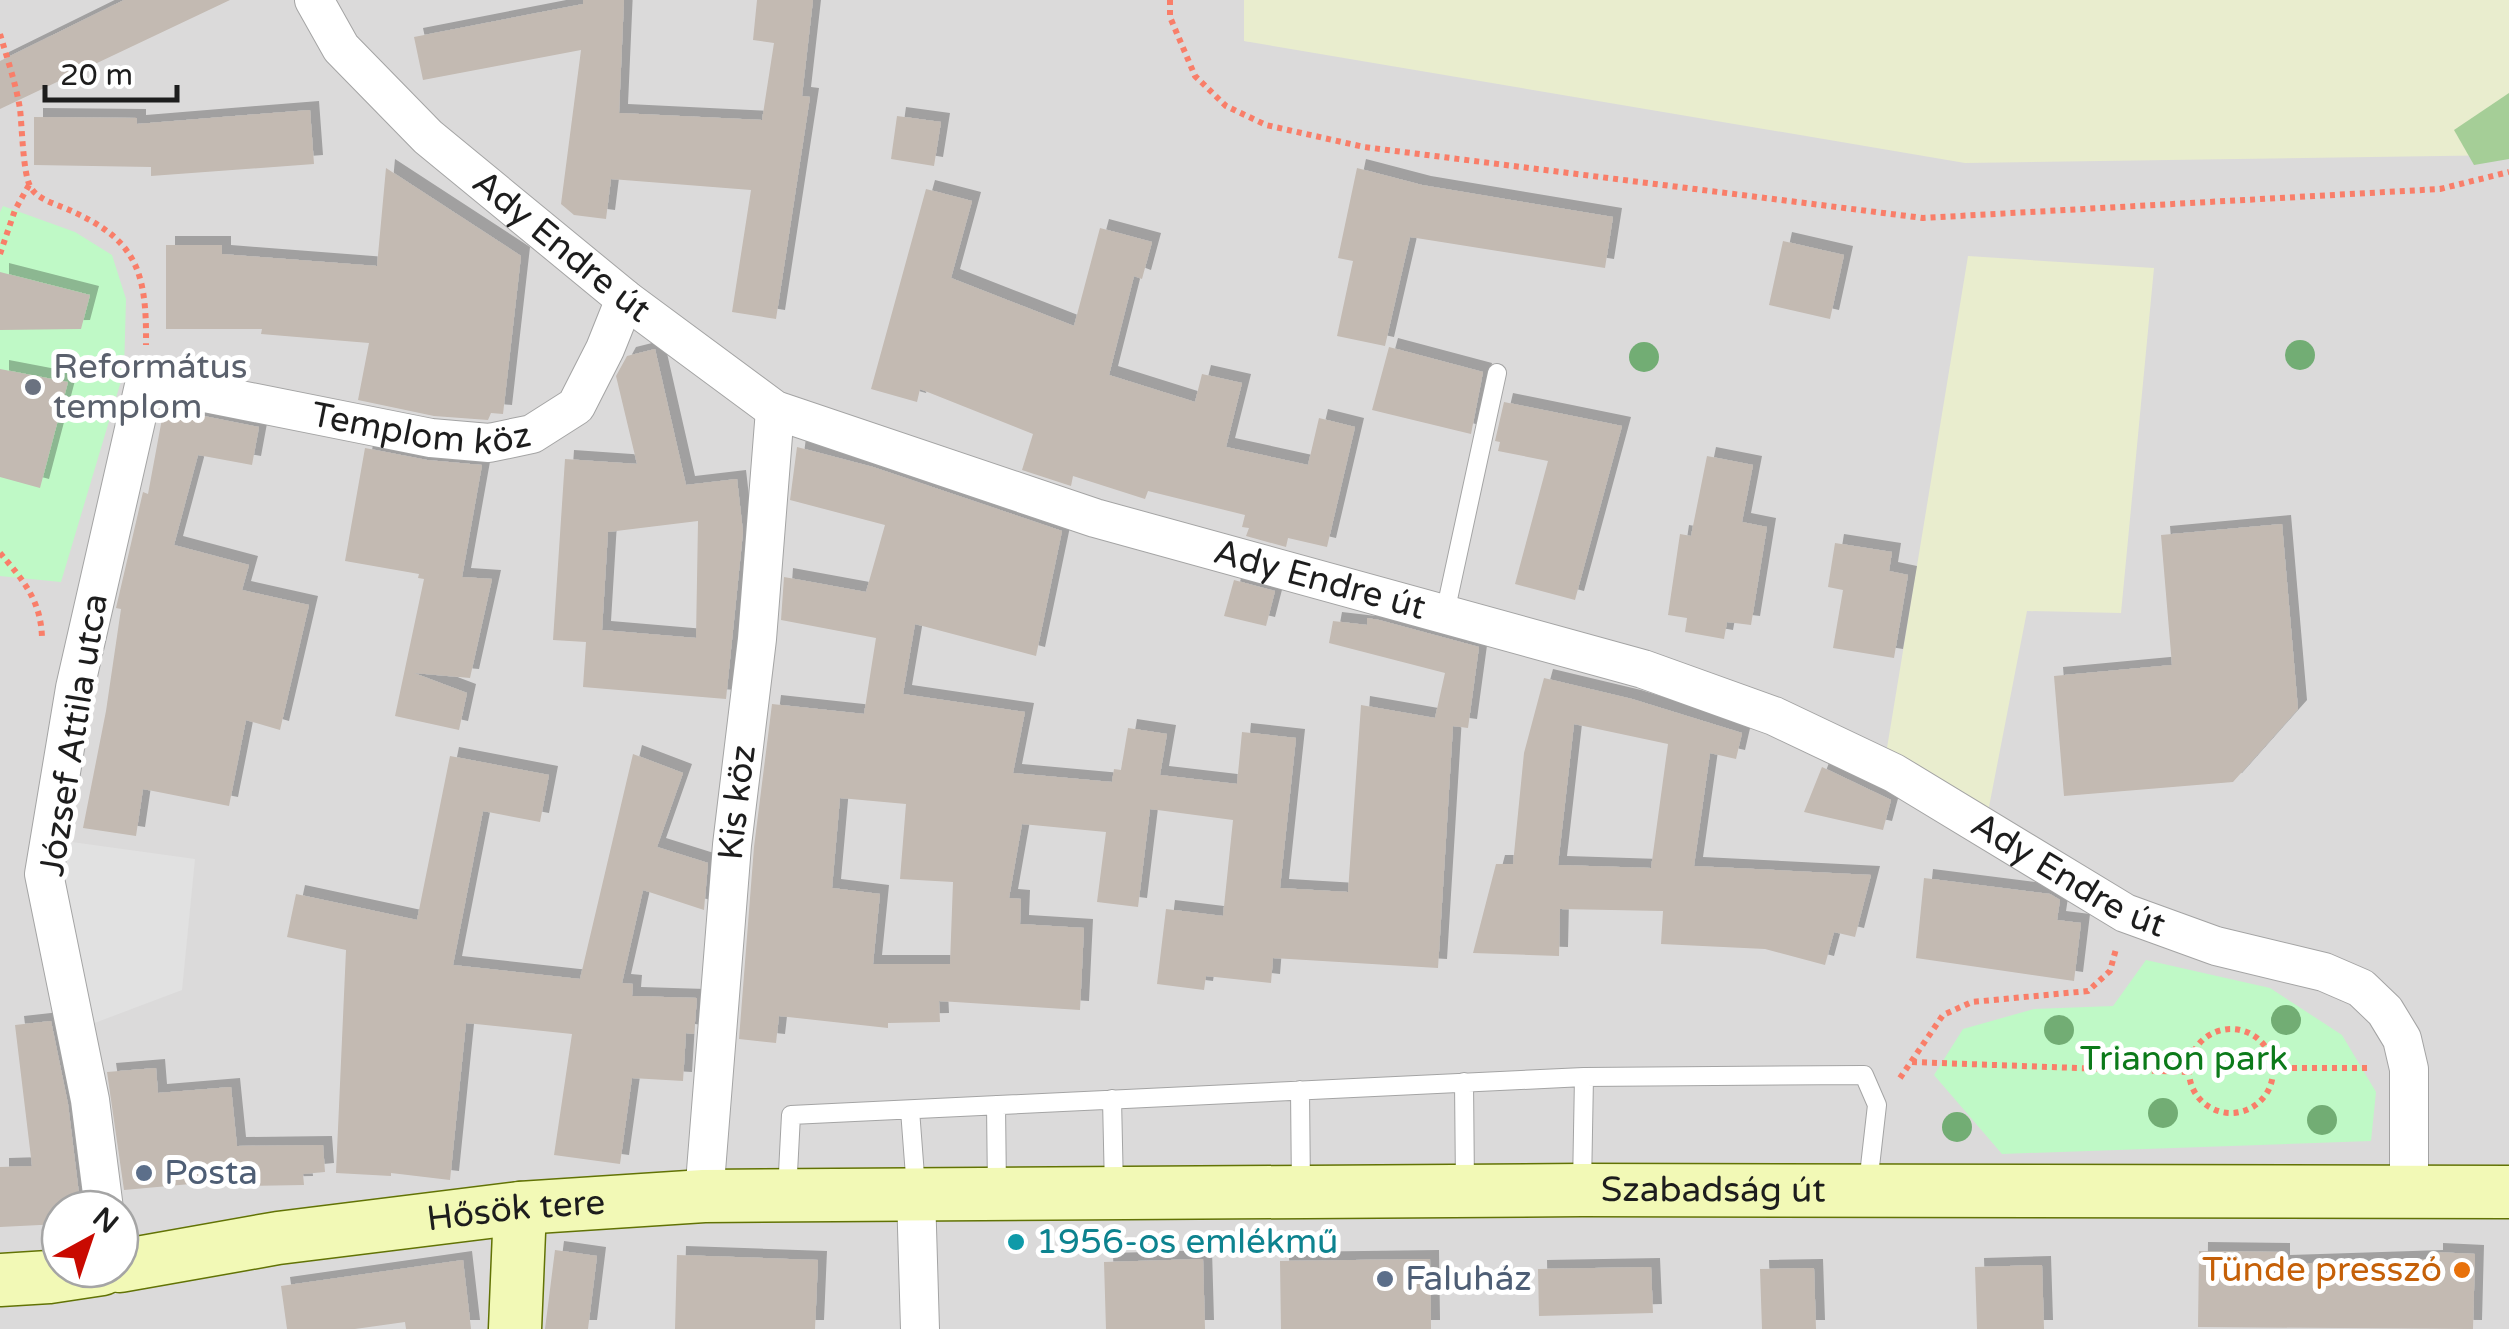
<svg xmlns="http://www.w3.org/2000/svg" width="2509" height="1329" font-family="'Varela Round',sans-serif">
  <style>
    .residential { fill: #dbdada; fill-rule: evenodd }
    .farmland { fill: #e9edce }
    .forest { fill: #a5ce97 }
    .park { fill: #bff9c6 }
    .parking { fill: #e1e1e1 }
    .building { fill: #c3bab2; fill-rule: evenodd; filter: url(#shadow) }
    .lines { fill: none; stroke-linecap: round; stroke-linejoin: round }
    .lane-casing { stroke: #a4a4a4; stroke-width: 20 }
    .street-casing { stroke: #a4a4a4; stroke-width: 40 }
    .secondary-casing { stroke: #627305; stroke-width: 55 }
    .path { stroke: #f97e69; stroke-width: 6; stroke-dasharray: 5 5; stroke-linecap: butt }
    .lane { stroke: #fff; stroke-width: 18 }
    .street { stroke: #fff; stroke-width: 38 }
    .secondary { stroke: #f2f9b6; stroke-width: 52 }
    .tree { fill: #72ad74 }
    .worship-dot { fill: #6b7280; stroke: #fff; stroke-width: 4 }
    .service-dot { fill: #5c6f8a; stroke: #fff; stroke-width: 4 }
    .culture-dot { fill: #0f9aa8; stroke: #fff; stroke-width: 4 }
    .food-dot { fill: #e8710a; stroke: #fff; stroke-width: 4 }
    .labels { text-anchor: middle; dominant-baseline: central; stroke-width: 10; stroke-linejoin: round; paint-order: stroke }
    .street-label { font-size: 35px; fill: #1d1d1d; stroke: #fff }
    .worship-label { font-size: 35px; fill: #5b616d; stroke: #fff; text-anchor: start }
    .park-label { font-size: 35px; fill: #0c7a1a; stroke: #fff }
    .service-label { font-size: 35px; fill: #4e5e75; stroke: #fff; text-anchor: start }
    .culture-label { font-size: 35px; fill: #0d838f; stroke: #fff; text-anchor: start }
    .food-label { font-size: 35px; fill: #c56008; stroke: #fff; text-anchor: end }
  </style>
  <defs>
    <filter id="shadow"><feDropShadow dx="9" dy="-9" stdDeviation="0" flood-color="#0004"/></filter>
  </defs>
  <rect width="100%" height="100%" fill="#eeebe3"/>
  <path class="residential" d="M 0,0 L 1244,0 L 1245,41 L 2509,155 L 2509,1329 L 0,1329 ZM 60,1209 L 120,1209 L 120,1269 L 60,1269 Z"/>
  <path class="farmland" d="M 1244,0 L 2509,0 L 2509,155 L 1965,163 L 1244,41 Z
    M 1968,256 L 2154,268 L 2121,613 L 2027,611 L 1988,812 L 1887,748 Z"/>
  <path class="forest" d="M 2509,93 L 2509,159 L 2474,165 L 2454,130 Z"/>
  <path class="park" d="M 3,206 L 75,232 L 112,255 L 126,299 L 124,371 L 61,582 L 0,576 L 0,212 Z
    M 2146,960 L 2270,988 L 2342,1035 L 2376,1092 L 2371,1141 L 2002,1154 L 1934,1075 L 1963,1029 L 2034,1009 L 2113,1006 Z"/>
  <path class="parking" d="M 50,839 L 195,859 L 182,990 L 76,1030 Z"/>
  <path class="building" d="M 124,0 L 230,0 L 0,109 L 0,61 Z
    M 583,0 L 624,0 L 619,113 L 762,120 L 774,43 L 753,40 L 757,0 L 813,0 L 802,96 L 810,97 L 776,319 L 732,312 L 751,190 L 611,179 L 606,219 L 574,215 L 561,204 L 581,50 L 423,80 L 414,37 L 583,4 Z
    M 310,110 L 314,164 L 151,176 L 151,167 L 34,165 L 34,117 L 137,118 L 137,124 Z
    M 897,116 L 941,122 L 934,166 L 891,159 Z
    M 386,168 L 521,256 L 503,414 L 491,413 L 488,420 L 434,416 L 358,400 L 369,343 L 261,334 L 262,329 L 166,329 L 166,245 L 222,245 L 222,254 L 377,266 Z
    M 1357,168 L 1422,185 L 1613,217 L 1605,268 L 1410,237 L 1385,346 L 1337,336 L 1353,261 L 1338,258 Z
    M 926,189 L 972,201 L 951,278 L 1074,326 L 1100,228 L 1152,242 L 1142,279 L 1134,276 L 1109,375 L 1195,402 L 1202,374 L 1242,383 L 1226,447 L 1308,465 L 1319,418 L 1355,427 L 1327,547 L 1288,538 L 1286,547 L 1246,536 L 1249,528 L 1242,527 L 1245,515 L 1148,491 L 1145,499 L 1073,476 L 1071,486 L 1022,470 L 1033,434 L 920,389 L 917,402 L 871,389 Z
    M 1783,241 L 1844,255 L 1830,319 L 1769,305 Z
    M 0,272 L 90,295 L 81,329 L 0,330 Z
    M 1389,347 L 1483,372 L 1471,434 L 1372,410 Z
    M 655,349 L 686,485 L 737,479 L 743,532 L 726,699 L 583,687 L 586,642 L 553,640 L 565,459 L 637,464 L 616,376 L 627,356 ZM 698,521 L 696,638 L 602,630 L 608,532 Z
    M 0,369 L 68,382 L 40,488 L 0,477 Z
    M 1504,402 L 1622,426 L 1575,600 L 1515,584 L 1548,461 L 1498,451 L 1500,442 L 1495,441 Z
    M 164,408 L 259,427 L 252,465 L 198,455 L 174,545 L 249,565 L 242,590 L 309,605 L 280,730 L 246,720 L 229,806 L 143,789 L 136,836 L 83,828 L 106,711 L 121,609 L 116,608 L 143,492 L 148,494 Z
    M 797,447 L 873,467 L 1062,531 L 1036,656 L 915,624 L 903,694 L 1025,712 L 1013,773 L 1112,782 L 1114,769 L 1121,770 L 1128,728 L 1167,734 L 1160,775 L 1237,784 L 1242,732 L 1296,738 L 1280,888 L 1348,892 L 1361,705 L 1435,718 L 1445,673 L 1329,643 L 1333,621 L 1367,625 L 1367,618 L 1379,620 L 1479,647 L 1468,728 L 1453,726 L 1438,968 L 1273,958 L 1271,983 L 1206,976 L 1204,990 L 1157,984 L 1166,909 L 1223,916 L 1233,820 L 1150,809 L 1138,907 L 1097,902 L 1106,832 L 1022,824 L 1009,898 L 1021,899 L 1020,924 L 1084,928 L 1080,1010 L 939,1001 L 940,1022 L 888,1023 L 888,1028 L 779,1016 L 776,1043 L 739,1039 L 754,847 L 772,704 L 864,714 L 876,638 L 781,620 L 784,577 L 866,592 L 885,525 L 790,500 ZM 840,798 L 906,804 L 900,879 L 953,882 L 950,964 L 873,964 L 880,894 L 832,888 Z
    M 365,448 L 427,460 L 482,465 L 462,577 L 492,579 L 470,678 L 414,673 L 467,693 L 459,730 L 395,716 L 424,579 L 418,578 L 419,574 L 345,561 Z
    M 1707,456 L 1753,465 L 1742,522 L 1767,527 L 1751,625 L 1727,622 L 1724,639 L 1685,632 L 1687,618 L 1668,615 L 1680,534 L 1691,536 Z
    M 2282,524 L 2298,709 L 2233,782 L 2064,796 L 2054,676 L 2172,665 L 2161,535 Z
    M 1835,543 L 1892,552 L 1889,571 L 1908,575 L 1894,658 L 1833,648 L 1843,590 L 1828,587 Z
    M 1234,580 L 1275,591 L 1266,626 L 1224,616 Z
    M 1544,678 L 1632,699 L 1742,733 L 1736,759 L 1710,753 L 1694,866 L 1871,875 L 1855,937 L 1834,932 L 1825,965 L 1765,949 L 1661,944 L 1663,911 L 1560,909 L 1559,956 L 1473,953 L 1496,864 L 1513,864 L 1524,753 ZM 1574,724 L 1668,744 L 1651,868 L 1558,865 Z
    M 633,754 L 683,773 L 657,847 L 708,863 L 704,910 L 643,890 L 622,983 L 633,984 L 632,996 L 697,998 L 694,1034 L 686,1033 L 683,1081 L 632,1078 L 620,1164 L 554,1155 L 572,1034 L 466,1023 L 450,1180 L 391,1173 L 391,1176 L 336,1173 L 346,950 L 287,937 L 296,894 L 417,920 L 450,756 L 549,775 L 540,822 L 483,811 L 453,965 L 580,979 Z
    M 1822,767 L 1891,800 L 1883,830 L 1804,812 Z
    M 1924,878 L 2050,894 L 2060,900 L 2057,920 L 2081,923 L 2074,981 L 1916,958 Z
    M 51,1021 L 68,1104 L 79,1194 L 76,1194 L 78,1209 L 60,1209 L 60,1224 L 0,1227 L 0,1167 L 32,1166 L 15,1025 Z
    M 156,1068 L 158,1093 L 231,1087 L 237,1146 L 323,1145 L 325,1172 L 303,1174 L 304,1185 L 246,1186 L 246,1179 L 124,1190 L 107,1072 Z
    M 555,1250 L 597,1256 L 588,1329 L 545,1329 Z
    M 2199,1251 L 2281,1252 L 2281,1264 L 2434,1259 L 2434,1252 L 2475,1254 L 2473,1329 L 2198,1327 Z
    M 677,1255 L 818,1260 L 815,1329 L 675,1329 Z
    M 1203,1259 L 1205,1329 L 1106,1329 L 1104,1262 Z
    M 1430,1259 L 1431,1329 L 1281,1329 L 1280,1261 Z
    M 463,1260 L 471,1329 L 406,1329 L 405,1322 L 355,1329 L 287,1329 L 281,1286 Z
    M 2042,1265 L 2044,1329 L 1977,1329 L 1975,1267 Z
    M 1651,1267 L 1653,1313 L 1539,1316 L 1538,1269 Z
    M 1814,1268 L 1816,1329 L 1762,1329 L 1760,1269 Z"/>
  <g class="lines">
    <defs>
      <path id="lane" d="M 1445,613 L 1497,373
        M 1464,1082 L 1465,1186
        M 1300,1090 L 1301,1190
        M 1112,1099 L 1114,1189
        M 996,1105 L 997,1190
        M 910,1110 L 916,1189
        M 1582,1186 L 1584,1077
        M 787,1192 L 791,1115 L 1584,1077 L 1864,1075 L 1877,1105 L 1868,1184"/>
      <g id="street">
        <path id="s1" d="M 314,0 L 341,48 L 428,137 L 625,299 L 775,410 L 1095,518 L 1643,669 L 1774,716 L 1894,773 L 2125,913 L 2216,946 L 2324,972 L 2361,988 L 2385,1011 L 2402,1039 L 2409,1069 L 2409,1190"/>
        <path d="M 916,1194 L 920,1329"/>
        <path id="s2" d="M 704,1196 L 732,845 L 757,639 L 775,410"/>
        <path id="s3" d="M 104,1209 L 90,1100 L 44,874 L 75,688 L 145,381 L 431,438 L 489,443 L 532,434 L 576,406 L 605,349 L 625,299"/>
      </g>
      <g id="secondary">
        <path id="s4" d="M 120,1266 L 278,1238 L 520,1208 L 704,1196 L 1582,1190 L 2509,1192"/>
        <path d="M 0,1280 L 49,1277 L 102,1269"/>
        <path d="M 515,1329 L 520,1208"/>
      </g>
    </defs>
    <use href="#lane" class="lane-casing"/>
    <use href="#street" class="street-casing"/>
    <use href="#secondary" class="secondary-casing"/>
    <path class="path" d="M 1170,0 L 1170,17 L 1195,76 L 1226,106 L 1266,125 L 1364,147 L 1923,218 L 2440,189 L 2509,172
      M 0,34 C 7,58 16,84 20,109 C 22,126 23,173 30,186 C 36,198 50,202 62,207 C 135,237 147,268 146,345
      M 0,254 L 15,210 L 29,185
      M 0,553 C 24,581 41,601 42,638
      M2189 1071a42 42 0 1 1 84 0a42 42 0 1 1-84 0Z
      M 1912,1062 L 2188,1072
      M 2272,1068 L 2371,1068
      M 1900,1078 L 1943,1015 L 1972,1002 L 2088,991 L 2110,971 L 2116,949"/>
    <use href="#lane" class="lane"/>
    <use href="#street" class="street"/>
    <use href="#secondary" class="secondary"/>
  </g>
  <g class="tree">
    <circle cx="2300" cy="355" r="15"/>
    <circle cx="1644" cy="357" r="15"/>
    <circle cx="2286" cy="1020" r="15"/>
    <circle cx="2059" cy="1030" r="15"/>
    <circle cx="2163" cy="1113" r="15"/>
    <circle cx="2322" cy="1120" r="15"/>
    <circle cx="1957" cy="1127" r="15"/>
  </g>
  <circle class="worship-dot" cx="33" cy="387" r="10"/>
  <g class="service-dot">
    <circle cx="144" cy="1173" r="10"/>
    <circle cx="1385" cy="1279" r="10"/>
  </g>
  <circle class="culture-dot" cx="1016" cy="1242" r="10"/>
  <circle class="food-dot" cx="2462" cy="1270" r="10"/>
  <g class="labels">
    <g class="street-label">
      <text stroke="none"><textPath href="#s1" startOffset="352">Ady Endre út</textPath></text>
      <text stroke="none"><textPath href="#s3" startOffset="1125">Templom köz</textPath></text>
      <text stroke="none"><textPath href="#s1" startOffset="1192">Ady Endre út</textPath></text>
      <text transform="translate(74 735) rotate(-81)">József Attila utca</text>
      <text stroke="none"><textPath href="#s2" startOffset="395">Kis köz</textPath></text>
      <text stroke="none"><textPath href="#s1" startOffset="2002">Ady Endre út</textPath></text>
      <text stroke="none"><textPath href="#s4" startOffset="1598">Szabadság út</textPath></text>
      <text stroke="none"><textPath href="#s4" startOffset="400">Hősök tere</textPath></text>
    </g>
    <g class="worship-label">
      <text x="53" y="367">Református<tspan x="53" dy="40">templom</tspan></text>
    </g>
    <g class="park-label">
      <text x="2184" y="1059">Trianon park</text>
    </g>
    <g class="service-label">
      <text x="164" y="1173">Posta</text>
      <text x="1405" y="1279">Faluház</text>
    </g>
    <g class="culture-label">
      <text x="1036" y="1242">1956-os emlékmű</text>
    </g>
    <g class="food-label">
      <text x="2442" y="1270">Tünde presszó</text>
    </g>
  </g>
  <g transform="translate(90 1239) rotate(40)"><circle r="48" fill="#ffffff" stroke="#a5a5a5" stroke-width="2.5"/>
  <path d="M0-8L18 38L0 25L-18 38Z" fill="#c90a01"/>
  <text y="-15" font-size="28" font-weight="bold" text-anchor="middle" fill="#1d1d1d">N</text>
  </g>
  <path d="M45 85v15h132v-15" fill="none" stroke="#1d1d1d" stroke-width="5"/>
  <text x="60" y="85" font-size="30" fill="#1d1d1d" stroke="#ffffff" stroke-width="8" paint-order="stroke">20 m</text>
</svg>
